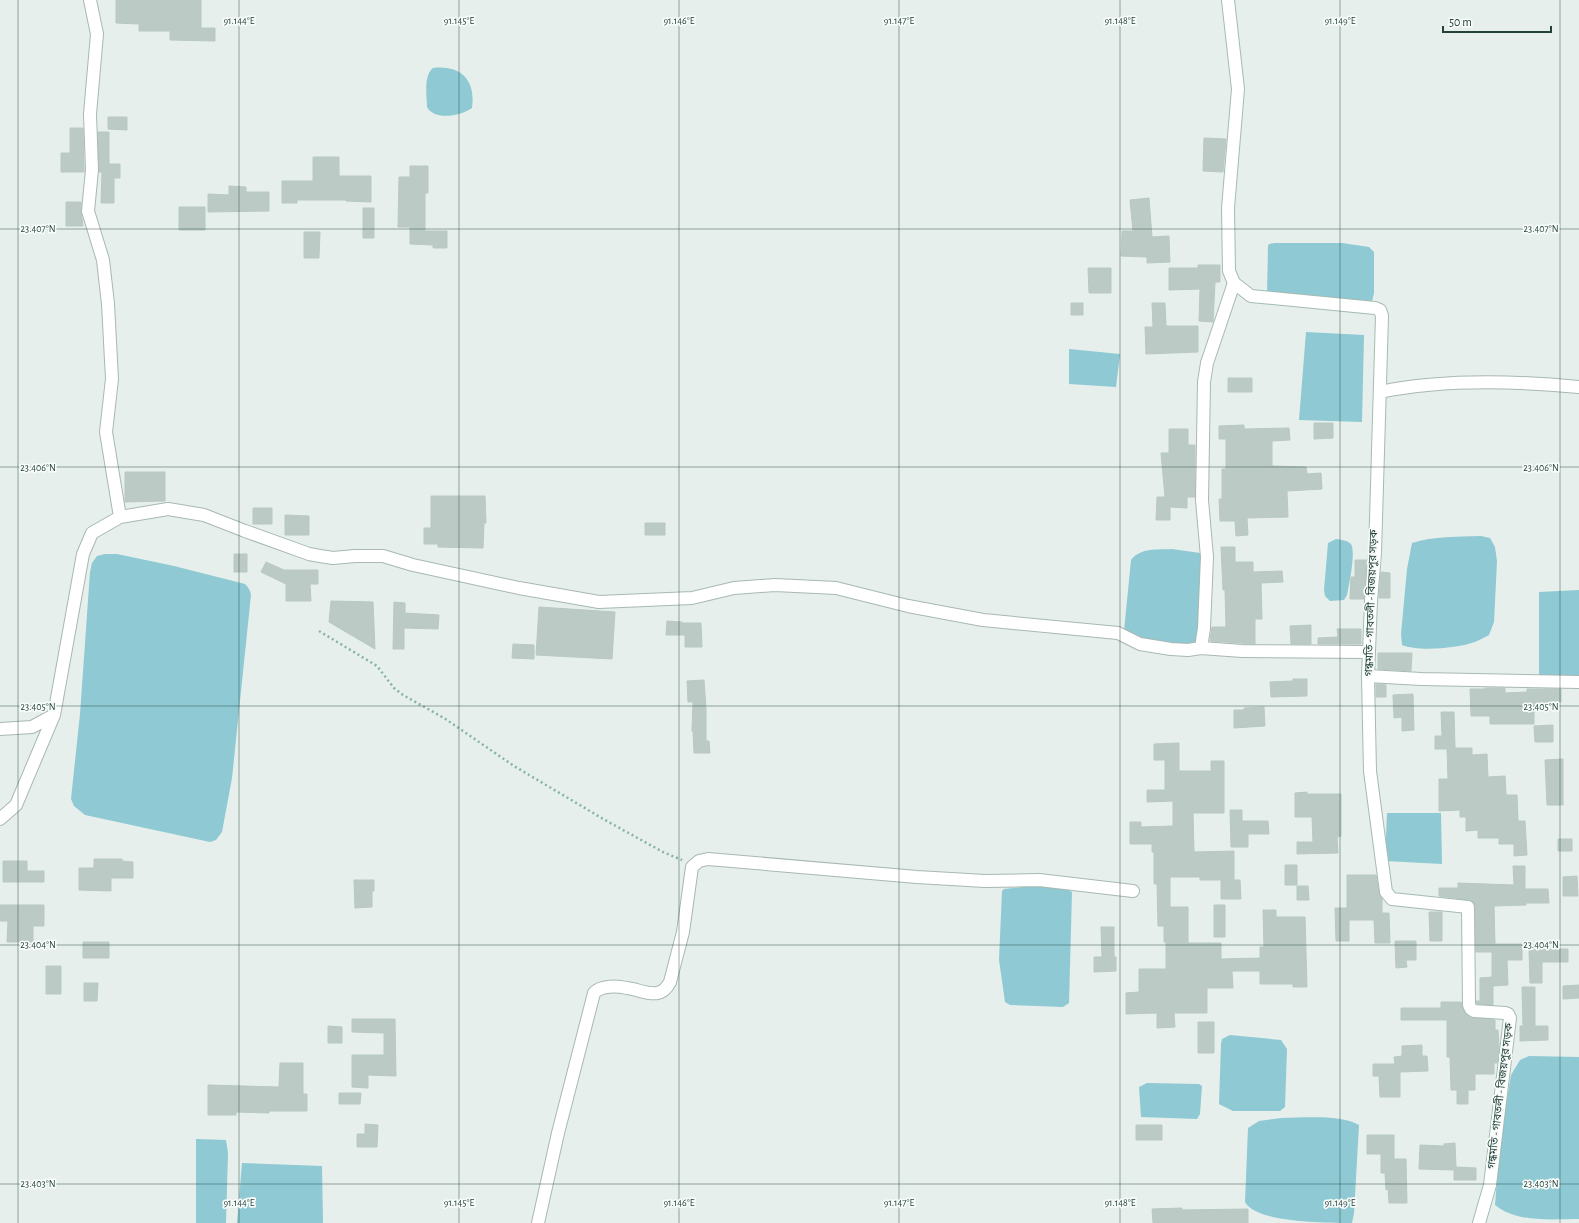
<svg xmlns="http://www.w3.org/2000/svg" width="1579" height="1223" font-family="'Alegreya Sans','Noto Sans Bengali',sans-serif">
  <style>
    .water { fill: #8ec9d4 }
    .building { fill: #bbcac4; stroke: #b8c9c2 }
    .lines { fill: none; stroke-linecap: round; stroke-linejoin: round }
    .street-casing { stroke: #a8b8b2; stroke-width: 14 }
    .secondary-casing { stroke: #a4bbb3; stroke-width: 14 }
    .path { stroke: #86b3a5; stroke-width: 2.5; stroke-dasharray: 2 3; stroke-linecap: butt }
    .street { stroke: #fff; stroke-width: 12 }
    .secondary { stroke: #fff; stroke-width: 12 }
    .ticks { fill: none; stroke: #24423a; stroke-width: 1; stroke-opacity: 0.45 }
    .labels { text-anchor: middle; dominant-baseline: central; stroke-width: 3.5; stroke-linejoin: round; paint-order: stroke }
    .street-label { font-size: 11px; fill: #24423a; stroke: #f7fbf9 }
    .ticks-label { font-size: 10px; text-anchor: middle; fill: #24423a; stroke: #f7fbf9; stroke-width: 3.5; stroke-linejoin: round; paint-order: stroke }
  </style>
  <rect width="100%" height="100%" fill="#e6efeb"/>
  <path class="water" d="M 433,68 C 460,65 476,79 472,108 C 461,116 434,121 427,107 C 427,97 423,76 433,68 Z
    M 1275,243 L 1342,243 L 1369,247 L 1374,252 L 1374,293 L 1372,301 L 1362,305 L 1267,295 L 1268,246 L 1269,244 Z
    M 1306,332 L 1364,335 L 1362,422 L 1299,420 Z
    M 1069,349 L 1120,354 L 1116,387 L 1069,384 Z
    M 1481,536 L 1490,538 L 1495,547 L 1497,561 L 1494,622 L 1489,635 C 1485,637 1480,640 1475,642 C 1458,648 1419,652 1402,645 L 1401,634 L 1407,569 L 1412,543 C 1434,536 1458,537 1481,536 Z
    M 1336,539 C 1341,540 1347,540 1351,544 C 1356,553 1349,584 1347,595 L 1344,600 L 1330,601 L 1325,596 L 1324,590 L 1328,543 Z
    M 1172,549 L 1200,553 L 1207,562 L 1198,645 L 1140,642 L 1124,631 L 1131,560 C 1141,547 1158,550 1172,549 Z
    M 105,554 L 117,554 L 174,566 L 245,584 C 249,588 250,590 251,595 L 232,778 L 222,832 L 216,840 L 210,842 L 85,815 L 74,806 L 71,799 L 80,714 L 90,572 L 92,563 L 97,556 Z
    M 1579,590 L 1579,678 L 1539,677 L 1539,592 Z
    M 1387,813 L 1441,813 L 1442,864 L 1385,861 Z
    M 1043,885 L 1064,888 L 1072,892 L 1069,1003 L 1063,1007 L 1010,1005 L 1005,1002 L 999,960 L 1002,891 L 1004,889 Z
    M 1230,1035 L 1281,1040 L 1287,1049 L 1285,1107 L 1280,1111 L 1233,1111 L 1219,1104 L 1221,1044 L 1222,1039 Z
    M 1529,1056 L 1579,1057 L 1579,1219 C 1551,1219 1517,1223 1495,1205 L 1500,1142 L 1511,1075 L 1520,1060 Z
    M 1147,1083 L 1199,1084 L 1202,1086 L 1200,1114 L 1197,1119 L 1141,1117 L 1139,1087 Z
    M 1281,1118 C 1304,1118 1339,1114 1359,1125 L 1354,1213 L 1352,1223 C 1326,1223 1256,1223 1245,1202 L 1248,1128 L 1259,1121 Z
    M 196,1139 L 226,1140 L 228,1153 L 226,1223 L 196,1223 Z
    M 242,1163 L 322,1166 L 323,1223 L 237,1223 Z"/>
  <path class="building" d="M 116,0 L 201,0 L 201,28 L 215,28 L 215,41 L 170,40 L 170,31 L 139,31 L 139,24 L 116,23 Z
    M 108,117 L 127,117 L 127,130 L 108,129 Z
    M 70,128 L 83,128 L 84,172 L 61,172 L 61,153 L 70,153 Z
    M 98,132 L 109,132 L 109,164 L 120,164 L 120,178 L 114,178 L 114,203 L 101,203 L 102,172 L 99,172 Z
    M 1204,138 L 1226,139 L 1223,172 L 1203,171 Z
    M 313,157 L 339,157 L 339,176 L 371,176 L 371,202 L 346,201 L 346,200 L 297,200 L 297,203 L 282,203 L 282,181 L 313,181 Z
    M 410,166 L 428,166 L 428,193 L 425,193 L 425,231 L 447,231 L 447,248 L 433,248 L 433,245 L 410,244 L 410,227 L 398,227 L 399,177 L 410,177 Z
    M 229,186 L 246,187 L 246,192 L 269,192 L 269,211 L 208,212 L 208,194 L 229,195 Z
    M 1149,198 L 1152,237 L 1169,236 L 1170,262 L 1147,263 L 1147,257 L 1121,256 L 1122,231 L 1133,231 L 1130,200 Z
    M 66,202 L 81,202 L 81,211 L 83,226 L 66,226 Z
    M 179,207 L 205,207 L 205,230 L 179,230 Z
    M 363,208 L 374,208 L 374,238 L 363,238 Z
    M 304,232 L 320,232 L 319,258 L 304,258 Z
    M 1198,265 L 1220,265 L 1220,282 L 1215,282 L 1213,322 L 1199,321 L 1200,289 L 1169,290 L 1169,268 L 1198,268 Z
    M 1088,268 L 1111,268 L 1111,293 L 1089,293 Z
    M 1071,303 L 1083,303 L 1083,315 L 1071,315 Z
    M 1152,303 L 1165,303 L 1166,326 L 1198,326 L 1198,352 L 1146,354 L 1145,327 L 1153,327 Z
    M 1228,378 L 1252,378 L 1252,392 L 1228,392 Z
    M 1314,423 L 1333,423 L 1333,438 L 1314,439 Z
    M 1244,425 L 1244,429 L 1289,428 L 1290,440 L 1272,441 L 1272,466 L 1306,467 L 1307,474 L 1321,473 L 1322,489 L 1287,491 L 1288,517 L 1247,518 L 1248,535 L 1236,536 L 1235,521 L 1220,521 L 1219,499 L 1222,499 L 1222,469 L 1226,469 L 1226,439 L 1219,439 L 1219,426 Z
    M 1169,429 L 1188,429 L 1188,445 L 1195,445 L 1195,497 L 1187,497 L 1187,508 L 1170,507 L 1170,520 L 1156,520 L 1157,497 L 1165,497 L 1161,453 L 1169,453 Z
    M 125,472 L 165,472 L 165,501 L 125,502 Z
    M 431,496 L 485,496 L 486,523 L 484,523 L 483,548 L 438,547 L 438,544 L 424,544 L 424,528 L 431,528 Z
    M 253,508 L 272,508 L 272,524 L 253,524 Z
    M 285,515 L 309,516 L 309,535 L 285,535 Z
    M 645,523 L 665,523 L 665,535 L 645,535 Z
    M 1221,547 L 1235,547 L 1235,562 L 1253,562 L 1253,572 L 1282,571 L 1283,582 L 1261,583 L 1262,619 L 1255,619 L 1255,644 L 1210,641 L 1212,627 L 1226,627 L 1225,590 L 1223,590 Z
    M 234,554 L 247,554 L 247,572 L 234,572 Z
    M 1355,560 L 1367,560 L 1364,599 L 1350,599 L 1351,577 L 1355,577 Z
    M 266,562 L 284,570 L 318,570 L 318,584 L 310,584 L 311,601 L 286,601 L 286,584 L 261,572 Z
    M 1381,572 L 1390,573 L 1390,598 L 1379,598 Z
    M 331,601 L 373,602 L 375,649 L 329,622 Z
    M 394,602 L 405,603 L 405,613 L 439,615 L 438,629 L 404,628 L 404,649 L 393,649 Z
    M 539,607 L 615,612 L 612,659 L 536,655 Z
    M 667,621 L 682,622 L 682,623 L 701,623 L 702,647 L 685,647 L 685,635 L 666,635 Z
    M 1311,625 L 1311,644 L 1291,644 L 1290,626 Z
    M 1337,629 L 1361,629 L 1361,644 L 1318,644 L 1318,638 L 1338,637 Z
    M 513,644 L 534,645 L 534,659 L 512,658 Z
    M 1378,653 L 1412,653 L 1411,671 L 1378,669 Z
    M 1293,679 L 1307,679 L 1307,696 L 1271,697 L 1270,682 L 1293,681 Z
    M 704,680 L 706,709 L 706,741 L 709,741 L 710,753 L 694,753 L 693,731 L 692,731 L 693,702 L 688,702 L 687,681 Z
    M 1376,684 L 1386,685 L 1386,697 L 1376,697 Z
    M 1485,688 L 1505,688 L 1505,693 L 1527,692 L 1527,689 L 1561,689 L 1561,702 L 1534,703 L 1534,724 L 1490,724 L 1490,716 L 1471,716 L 1470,689 L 1485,689 Z
    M 1413,694 L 1414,730 L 1402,731 L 1402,717 L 1394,718 L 1393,695 Z
    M 1264,707 L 1265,726 L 1234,728 L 1234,710 L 1244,710 L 1244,708 Z
    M 1441,712 L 1454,712 L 1455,748 L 1472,748 L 1472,755 L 1487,754 L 1488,777 L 1505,776 L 1506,795 L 1517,795 L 1518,821 L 1525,821 L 1527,855 L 1514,856 L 1514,844 L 1499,844 L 1499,838 L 1478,838 L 1478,830 L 1466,831 L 1466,817 L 1460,817 L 1460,810 L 1439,811 L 1439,779 L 1448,779 L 1447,749 L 1435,749 L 1435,736 L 1442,736 Z
    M 1553,725 L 1553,742 L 1535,742 L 1534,726 Z
    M 1179,743 L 1179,771 L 1211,771 L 1211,761 L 1224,761 L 1224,813 L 1193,813 L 1194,852 L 1234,851 L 1234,880 L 1240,880 L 1241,899 L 1221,899 L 1221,880 L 1200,880 L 1200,877 L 1170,877 L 1170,907 L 1188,907 L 1188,943 L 1221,943 L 1221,959 L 1260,958 L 1260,947 L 1264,947 L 1263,910 L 1276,910 L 1276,917 L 1305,917 L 1307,987 L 1293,987 L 1293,984 L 1260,984 L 1260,971 L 1232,971 L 1233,988 L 1207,988 L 1207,1013 L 1174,1013 L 1175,1027 L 1157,1028 L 1157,1013 L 1126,1014 L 1126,993 L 1139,992 L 1139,969 L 1166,969 L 1166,942 L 1164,942 L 1164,926 L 1158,926 L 1157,884 L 1154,884 L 1154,852 L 1152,852 L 1152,844 L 1130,844 L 1130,822 L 1141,822 L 1141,827 L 1173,826 L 1173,801 L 1147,802 L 1147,790 L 1165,790 L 1165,760 L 1154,760 L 1154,744 Z
    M 1563,759 L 1563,805 L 1547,805 L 1545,760 Z
    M 1307,792 L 1307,794 L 1341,794 L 1341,836 L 1337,837 L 1338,853 L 1297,854 L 1297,842 L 1313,842 L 1312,817 L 1295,817 L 1295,793 Z
    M 1230,810 L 1242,810 L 1242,821 L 1268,821 L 1269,834 L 1248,834 L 1248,847 L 1231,847 Z
    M 1558,839 L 1572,839 L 1572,851 L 1558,851 Z
    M 94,859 L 122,859 L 122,861 L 133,862 L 133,878 L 111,878 L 111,891 L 79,890 L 79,868 L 94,868 Z
    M 3,861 L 27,861 L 27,871 L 44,871 L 44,882 L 3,882 Z
    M 1285,865 L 1297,865 L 1297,885 L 1285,885 Z
    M 1513,866 L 1525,866 L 1525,889 L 1548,889 L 1549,903 L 1526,903 L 1526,905 L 1494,906 L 1495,944 L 1522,944 L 1522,960 L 1507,960 L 1508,985 L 1493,986 L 1493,1005 L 1477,1004 L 1476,1001 L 1480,1001 L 1480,978 L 1492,977 L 1492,952 L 1476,952 L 1474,903 L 1469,900 L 1439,896 L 1439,888 L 1458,888 L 1458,883 L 1514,885 Z
    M 1347,875 L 1376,875 L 1379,893 L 1382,898 L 1382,913 L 1389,913 L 1390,943 L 1375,943 L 1374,920 L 1349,920 L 1349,941 L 1336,941 L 1335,908 L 1347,908 Z
    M 1577,876 L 1578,896 L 1563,896 L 1563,877 Z
    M 354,880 L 374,880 L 374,891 L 372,891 L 372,907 L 355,908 Z
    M 1297,886 L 1308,886 L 1309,900 L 1297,900 Z
    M 0,905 L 44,905 L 44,926 L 33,926 L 33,942 L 7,942 L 8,921 L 0,921 Z
    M 1214,905 L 1225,905 L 1225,937 L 1214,937 Z
    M 1429,912 L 1442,912 L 1442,941 L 1430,941 Z
    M 1101,927 L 1114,927 L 1114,957 L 1116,957 L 1116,971 L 1094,972 L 1094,957 L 1102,957 Z
    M 1395,941 L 1416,941 L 1416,960 L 1406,960 L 1407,967 L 1396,968 Z
    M 83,942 L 109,942 L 109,958 L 83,958 Z
    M 1529,949 L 1568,949 L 1568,962 L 1542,962 L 1542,983 L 1530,983 Z
    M 46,966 L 61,966 L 61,994 L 46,994 Z
    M 84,983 L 98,983 L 97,1001 L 84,1001 Z
    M 1579,985 L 1579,998 L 1563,999 L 1563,986 Z
    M 1522,987 L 1535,987 L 1535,1026 L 1548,1026 L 1548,1040 L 1520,1041 L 1520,1026 L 1523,1026 Z
    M 1441,1002 L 1461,1002 L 1464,1012 L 1470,1017 L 1495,1020 L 1495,1030 L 1498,1030 L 1499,1047 L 1497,1063 L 1494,1063 L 1494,1074 L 1475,1074 L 1475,1090 L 1468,1090 L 1468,1104 L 1457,1104 L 1457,1090 L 1451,1090 L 1450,1057 L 1447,1057 L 1447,1020 L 1401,1020 L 1401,1008 L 1441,1008 Z
    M 352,1019 L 395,1019 L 396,1076 L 368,1075 L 368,1088 L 352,1087 L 352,1055 L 384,1055 L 384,1033 L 352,1032 Z
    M 1198,1022 L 1214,1022 L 1214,1053 L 1198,1053 Z
    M 328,1026 L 342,1027 L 342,1043 L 328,1043 Z
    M 1422,1045 L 1422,1056 L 1427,1056 L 1428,1071 L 1400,1072 L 1400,1097 L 1380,1097 L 1379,1076 L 1373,1076 L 1373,1064 L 1395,1064 L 1394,1057 L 1402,1056 L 1402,1046 Z
    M 280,1063 L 303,1063 L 303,1094 L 307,1094 L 307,1111 L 269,1111 L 269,1113 L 236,1112 L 236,1115 L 208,1115 L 208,1085 L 279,1087 Z
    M 339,1093 L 361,1093 L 360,1104 L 339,1104 Z
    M 365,1124 L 378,1125 L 377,1147 L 357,1147 L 357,1134 L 365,1134 Z
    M 1136,1125 L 1162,1125 L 1162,1140 L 1136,1140 Z
    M 1367,1135 L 1394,1135 L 1394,1159 L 1406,1159 L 1407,1203 L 1389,1203 L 1388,1189 L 1386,1190 L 1385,1173 L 1381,1173 L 1381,1154 L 1367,1154 Z
    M 1455,1143 L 1456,1167 L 1476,1168 L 1476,1180 L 1454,1180 L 1454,1170 L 1419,1169 L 1420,1145 L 1444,1146 L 1444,1144 Z
    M 1182,1208 L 1182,1210 L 1248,1209 L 1248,1223 L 1153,1223 L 1152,1209 Z"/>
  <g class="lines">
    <defs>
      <path id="street" d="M 1380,392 C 1442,379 1516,381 1579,387
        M 120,517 L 168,509 L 204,515 L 245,531 L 309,554 L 320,556 L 333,558 L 355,556 L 383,556 L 413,565 L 519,588 L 599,602 L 692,598 L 734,588 L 775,585 L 836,588 L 908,606 L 983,620 L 1118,633 L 1140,644 L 1171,649 L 1188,650 L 1201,648 L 1242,651 L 1369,652
        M 1201,648 L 1204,628 L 1207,557 L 1202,500 L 1204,382 L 1207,363 L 1234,283
        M 1368,676 L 1421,679 L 1579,682
        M 0,729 L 32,727 L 54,715
        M 0,819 L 16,805 L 54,715 L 83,554 L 92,533 L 120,517 L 106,432 L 112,379 L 108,304 L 103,260 L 88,211 L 92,170 L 90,114 L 97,34 L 90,0
        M 538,1223 L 558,1133 L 594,993 C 601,985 617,986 627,988 C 643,990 660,1002 670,982 L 683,932 L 692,867 L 699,861 L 708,859 L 917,877 L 985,881 L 1039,880 L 1133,891"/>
      <path id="secondary" d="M 1228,0 L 1238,89 L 1228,208 L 1229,271 L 1234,283 L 1251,296 L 1375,308 L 1380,310 L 1382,316 L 1375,553 L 1371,601 L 1368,676 L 1370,771 L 1386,892 L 1392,899 L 1468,907 L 1469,1005 L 1471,1009 L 1474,1011 L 1505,1013 L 1508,1014 L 1510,1018 L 1490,1185 L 1479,1223"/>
    </defs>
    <use href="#street" class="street-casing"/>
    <use href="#secondary" class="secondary-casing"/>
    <path class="path" d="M 319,631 L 377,666 L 394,688 L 403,695 L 444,718 L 514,766 L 605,820 L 663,852 L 682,860"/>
    <use href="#street" class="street"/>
    <use href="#secondary" class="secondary"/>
  </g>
  <path class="ticks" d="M 18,0 L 18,1223M 239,0 L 239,1223M 459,0 L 459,1223M 679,0 L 679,1223M 899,0 L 899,1223M 1120,0 L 1120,1223M 1340,0 L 1340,1223M 1560,0 L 1560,1223M 0,229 L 1579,229M 0,467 L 1579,467M 0,706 L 1579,706M 0,945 L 1579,945M 0,1184 L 1579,1184"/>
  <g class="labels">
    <g class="street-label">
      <text transform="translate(1371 603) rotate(-88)">গন্ধমতি - গাবতলী - বিজয়পুর সড়ক</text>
      <text transform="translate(1500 1096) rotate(-83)">গন্ধমতি - গাবতলী - বিজয়পুর সড়ক</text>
    </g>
  </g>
  <g class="ticks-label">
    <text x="239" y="24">91.144°E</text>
    <text x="459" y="24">91.145°E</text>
    <text x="679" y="24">91.146°E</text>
    <text x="899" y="24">91.147°E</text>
    <text x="1120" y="24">91.148°E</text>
    <text x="1340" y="24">91.149°E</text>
    <text x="38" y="232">23.407°N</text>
    <text x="1541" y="232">23.407°N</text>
    <text x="38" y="471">23.406°N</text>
    <text x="1541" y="471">23.406°N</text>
    <text x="38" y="710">23.405°N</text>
    <text x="1541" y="710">23.405°N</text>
    <text x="38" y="948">23.404°N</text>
    <text x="1541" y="948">23.404°N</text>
    <text x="38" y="1187">23.403°N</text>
    <text x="1541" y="1187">23.403°N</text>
    <text x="239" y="1206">91.144°E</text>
    <text x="459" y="1206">91.145°E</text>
    <text x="679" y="1206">91.146°E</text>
    <text x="899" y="1206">91.147°E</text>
    <text x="1120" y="1206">91.148°E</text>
    <text x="1340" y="1206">91.149°E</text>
  </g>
  <path d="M1443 26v6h108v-6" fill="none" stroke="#24423a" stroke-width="2"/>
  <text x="1449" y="26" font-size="12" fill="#24423a" stroke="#f7fbf9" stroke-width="3" paint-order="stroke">50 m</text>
</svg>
